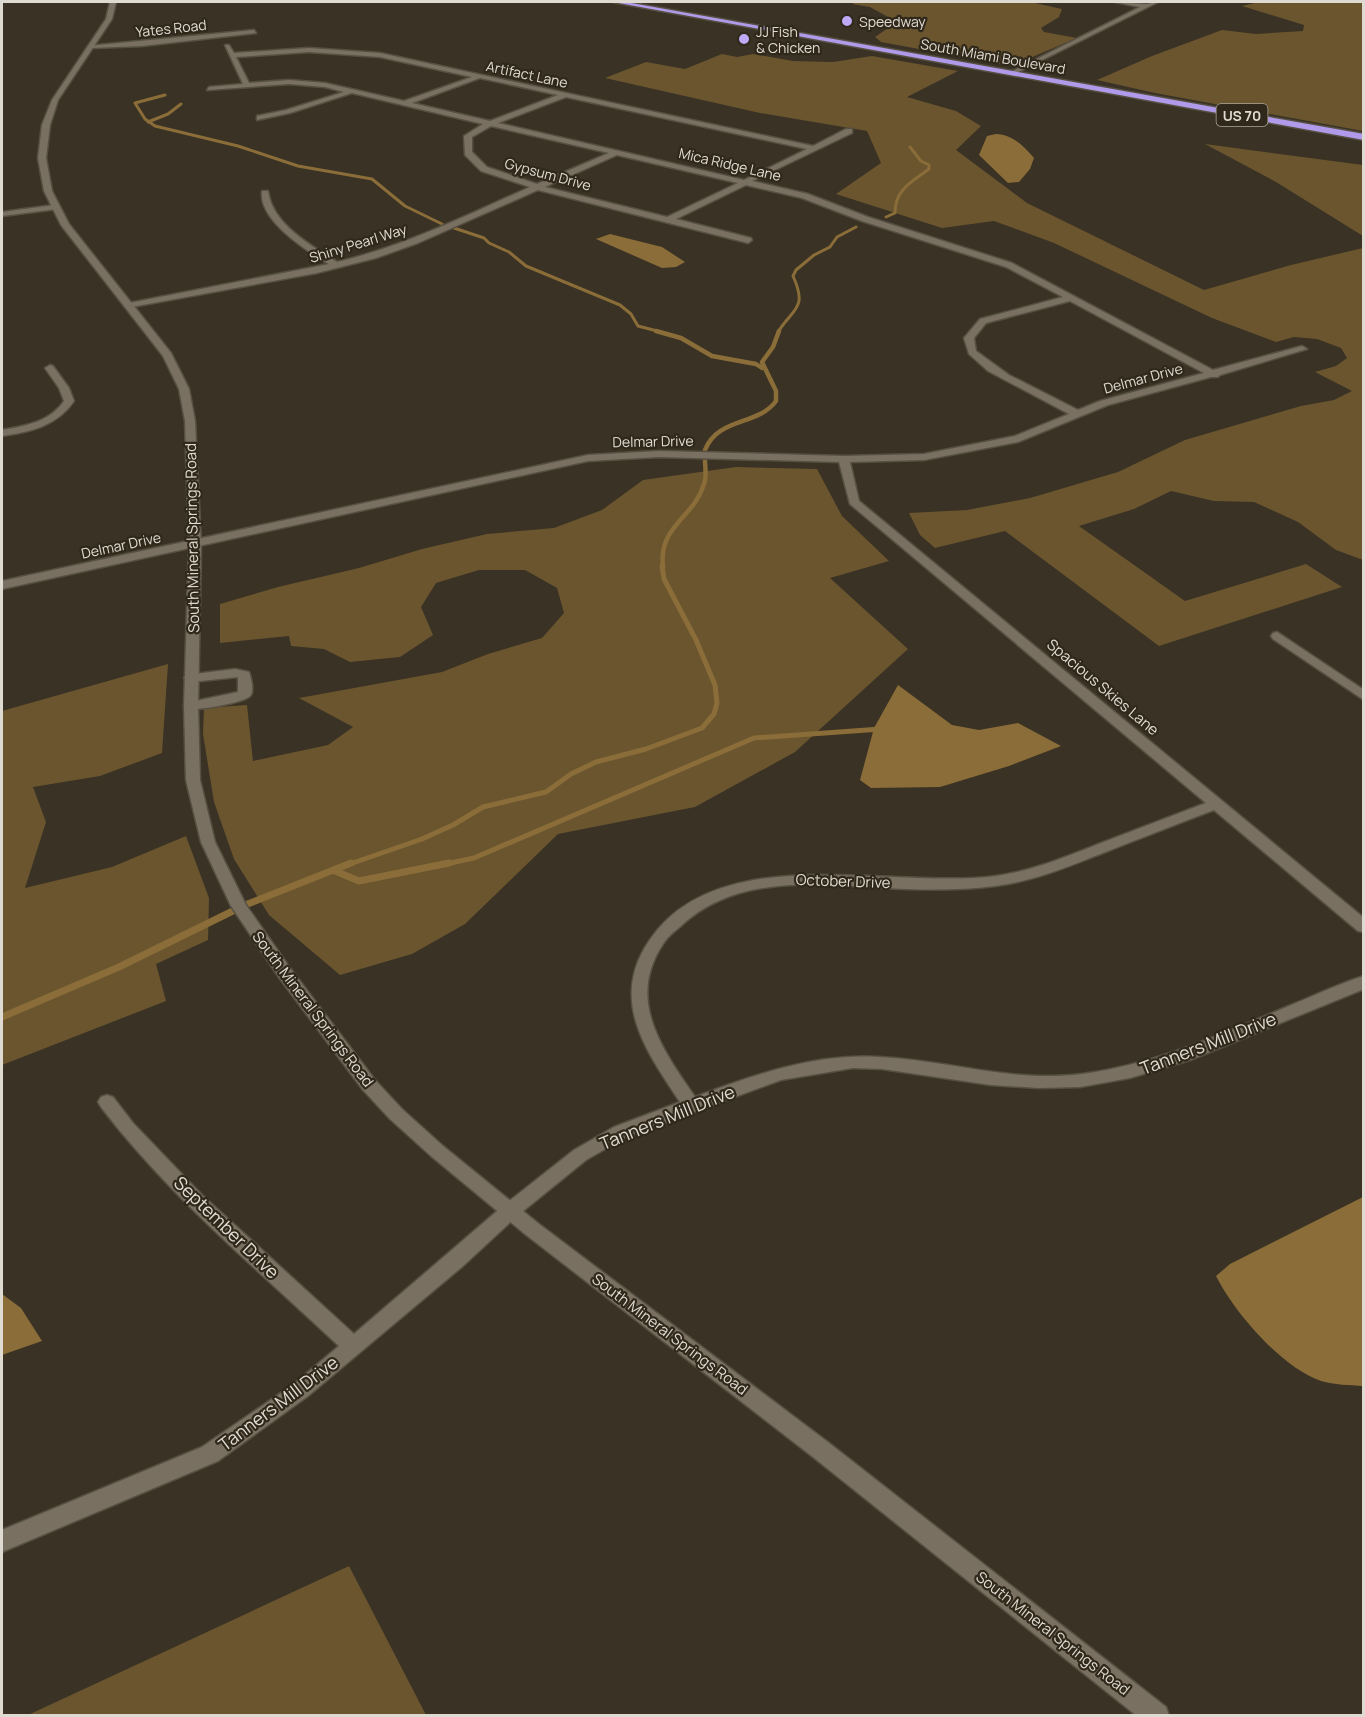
<svg xmlns="http://www.w3.org/2000/svg" width="1365" height="1717" font-family="Manrope,sans-serif">
  <style>
    .green { fill: #6a552f }
    .water { fill: #8a6d38 }
    .lines { fill: none; stroke-linecap: round; stroke-linejoin: round }
    .stream-far3 { stroke: #8a6d38; stroke-width: 3 }
    .stream-far2 { stroke: #8a6d38; stroke-width: 4.5 }
    .stream-far1 { stroke: #8a6d38; stroke-width: 5 }
    .stream { stroke: #8a6d38; stroke-width: 7 }
    .street-casing { stroke: #565043; stroke-width: 3 }
    .secondary-casing { stroke: #565043; stroke-width: 3 }
    .highway-casing { stroke: #565043; stroke-width: 3 }
    .street { fill: #7a7061; fill-rule: evenodd }
    .secondary { fill: #7a7061; fill-rule: evenodd }
    .highway { fill: #b09ae9; fill-rule: evenodd }
    .poi-dot { fill: #bea9f5; stroke: #30281a; stroke-width: 2 }
    .labels { text-anchor: middle; dominant-baseline: central; stroke-width: 4.5; stroke-linejoin: round; paint-order: stroke }
    .far-poi-label { font-size: 14px; fill: #e0dbd2; stroke: #30281a; text-anchor: start }
    .far-street-label { font-size: 14px; fill: #e0dbd2; stroke: #30281a }
    .shield { fill: #30281a; stroke: #aba59b; stroke-width: 1.5 }
    .shield-label { font-size: 14px; font-weight: bold; fill: #e0dbd2 }
    .street-label { font-size: 15px; fill: #e0dbd2; stroke: #30281a }
    .near-street-label { font-size: 18px; fill: #e0dbd2; stroke: #30281a }
  </style>
  <rect width="100%" height="100%" fill="#3a3224"/>
  <path class="green" d="M 857,2 L 1035,3 L 1062,9 L 1059,17 L 1041,28 L 1044,32 L 1077,38 L 1011,66 L 881,42 L 875,37 L 897,22 L 870,7 L 852,4 Z
    M 1259,2 L 1363,2 L 1363,131 L 1155,93 L 1097,80 L 1152,56 L 1222,30 L 1256,34 L 1303,31 L 1304,25 L 1242,6 Z
    M 722,54 L 737,57 L 753,54 L 793,61 L 833,62 L 872,56 L 958,71 L 907,97 L 956,111 L 981,126 L 956,150 L 1027,203 L 1204,290 L 1291,265 L 1363,248 L 1363,560 L 1336,550 L 1298,522 L 1254,502 L 1214,501 L 1171,491 L 1134,509 L 1079,526 L 1185,601 L 1306,564 L 1342,587 L 1159,646 L 1005,531 L 935,548 L 920,535 L 909,513 L 967,510 L 1030,498 L 1118,472 L 1185,440 L 1301,406 L 1334,400 L 1352,391 L 1315,372 L 1336,366 L 1347,358 L 1341,348 L 1317,339 L 1294,337 L 1276,342 L 1212,318 L 1054,243 L 994,221 L 942,228 L 836,194 L 881,163 L 867,131 L 760,113 L 605,78 L 646,62 L 685,69 Z
    M 1205,144 L 1363,165 L 1363,236 L 1276,182 Z
    M 736,467 L 817,469 L 842,516 L 889,561 L 830,578 L 908,649 L 795,752 L 695,807 L 558,834 L 465,924 L 412,954 L 340,975 L 269,915 L 234,859 L 214,802 L 203,734 L 204,708 L 247,705 L 253,761 L 328,745 L 353,727 L 299,698 L 442,672 L 488,654 L 542,638 L 564,613 L 557,588 L 525,570 L 479,570 L 436,583 L 421,607 L 433,635 L 400,657 L 350,662 L 324,649 L 291,646 L 289,636 L 220,643 L 220,604 L 278,587 L 359,568 L 422,549 L 487,534 L 554,528 L 602,510 L 643,480 Z
    M 168,664 L 162,753 L 100,776 L 33,787 L 46,822 L 25,888 L 112,867 L 186,836 L 209,898 L 208,940 L 156,964 L 166,1001 L 2,1065 L 2,711 Z
    M 349,1566 L 426,1715 L 28,1715 Z"/>
  <path class="water" d="M 996,134 C 1013,135 1023,145 1034,158 L 1030,169 L 1019,182 L 1008,183 L 979,155 L 987,136 Z
    M 610,234 L 662,247 L 685,262 L 676,267 L 662,268 L 596,239 Z
    M 898,685 L 952,725 L 979,730 L 1018,723 L 1061,746 L 1009,766 L 940,787 L 871,788 L 860,780 L 874,728 Z
    M 1363,1197 L 1364,1386 L 1363,1386 C 1350,1385 1334,1385 1321,1381 C 1282,1368 1234,1312 1216,1276 L 1230,1264 Z
    M 2,1294 L 21,1308 L 42,1341 L 2,1355 Z"/>
  <g class="lines">
    <path class="stream-far3" d="M 165,95 L 135,103 L 145,119 L 155,126 L 238,146 L 298,166 L 372,179 L 405,206 L 442,224
      M 148,122 L 168,114 L 181,104
      M 886,217 L 895,213 C 895,189 912,182 929,169 L 929,165 L 921,161 L 910,147
      M 454,228 L 484,238 L 489,243 L 509,252 L 526,266 L 620,305 L 631,314 L 638,326 L 661,332
      M 778,332 C 793,308 808,309 793,276 L 796,270 L 814,255 L 830,247 L 837,237 L 856,227"/>
    <path class="stream-far2" d="M 656,331 L 681,338 L 712,356 L 756,364 L 762,368
      M 705,450 C 718,417 758,426 776,401 L 776,391 L 762,362 L 773,347 L 779,331
      M 663,567 C 658,526 694,518 704,484 C 707,477 705,467 705,460"/>
    <path class="stream-far1" d="M 347,865 L 422,839 L 453,825 L 483,807 L 546,792 L 571,774 L 596,762 L 646,749 L 702,728 L 714,714 L 717,703 L 715,685 L 696,640 L 664,579 L 662,566
      M 441,865 L 474,858 L 754,738 L 881,729"/>
    <path class="stream" d="M 335,871 L 359,881 L 449,863
      M 2,1017 L 119,967 L 245,905 L 351,863"/>
    <defs>
      <path id="street" d="M 1115,2 L 1146,4 L 1158,2 L 1014,74 L 1009,73 L 1140,7 Z
        M 254,30 L 256,33 L 142,46 L 91,48 L 88,46 Z
        M 225,45 L 229,45 L 234,53 L 309,48 L 380,53 L 813,146 L 846,129 L 852,129 L 852,133 L 752,181 L 808,194 L 868,217 L 1012,263 L 1213,370 L 1302,346 L 1307,349 L 1220,375 L 1218,377 L 1211,377 L 1108,405 L 1018,442 L 924,460 L 850,462 L 859,501 L 1364,918 L 1364,932 L 1358,931 L 1214,810 C 1179,823 1144,837 1108,851 C 1072,865 1035,881 995,886 C 965,890 935,890 905,889 C 830,886 742,870 682,925 C 675,931 668,936 663,944 C 626,1000 662,1049 695,1097 C 753,1075 816,1053 879,1057 C 947,1060 1013,1083 1082,1074 C 1158,1064 1226,1032 1296,1003 C 1318,994 1341,983 1364,976 L 1364,989 L 1190,1060 L 1130,1078 L 1080,1087 L 1039,1088 L 991,1085 L 882,1069 L 853,1068 L 781,1080 L 626,1137 L 586,1160 L 517,1216 L 463,1266 L 308,1396 L 218,1461 L 2,1552 L 2,1530 L 202,1447 L 294,1384 L 339,1346 C 257,1269 169,1196 101,1107 L 98,1102 L 101,1097 L 107,1095 L 113,1097 L 133,1123 L 202,1195 L 354,1334 L 503,1206 L 574,1150 L 614,1127 L 680,1102 C 646,1051 609,1000 649,941 C 718,838 891,890 996,876 C 1031,871 1063,858 1096,845 C 1132,831 1169,817 1206,803 L 850,504 L 839,462 L 659,457 L 588,461 L 2,589 L 2,581 L 588,455 L 659,451 L 844,456 L 924,454 L 1015,436 L 1069,414 L 988,371 L 969,354 L 964,338 L 980,319 L 1063,297 L 1006,267 L 862,221 L 802,198 L 746,185 L 676,219 L 751,238 L 752,240 L 748,243 L 538,190 L 418,243 L 376,258 L 317,273 L 126,308 L 124,306 L 129,303 L 329,264 C 307,251 258,220 262,191 L 268,191 C 269,196 270,201 272,205 C 283,230 315,248 337,262 C 405,246 467,215 530,187 L 481,171 L 465,155 L 464,136 L 483,124 L 352,93 L 290,113 L 257,120 L 257,116 L 286,110 L 344,92 L 325,87 L 289,84 L 207,90 L 209,87 L 243,84 ZM 309,52 L 380,57 L 472,77 L 404,101 L 325,83 L 289,80 L 249,83 L 236,57 ZM 480,78 L 558,95 L 490,121 L 412,103 ZM 566,97 L 807,149 L 744,180 L 498,123 ZM 491,126 L 609,153 L 537,184 L 487,167 L 472,152 L 472,137 ZM 617,155 L 738,183 L 667,217 L 545,187 ZM 1070,301 L 1204,373 L 1100,401 L 1078,410 L 1009,375 L 976,351 L 974,338 L 986,323 Z
        M 54,205 L 57,205 L 57,209 L 2,216 L 2,212 Z
        M 50,365 L 53,366 L 69,388 L 74,401 C 57,426 30,432 2,436 L 2,430 C 25,426 50,422 64,401 L 59,388 L 45,368 Z
        M 1277,632 L 1364,690 L 1364,700 L 1273,639 L 1271,636 L 1273,633 Z
        M 235,669 L 249,672 C 251,677 254,690 251,695 C 246,703 195,711 186,709 L 184,706 L 186,703 L 238,692 L 238,677 L 191,682 L 184,678 L 186,675 Z"/>
      <path id="secondary" d="M 110,2 L 116,2 L 112,19 L 58,100 L 50,125 L 46,158 L 52,191 L 69,224 L 171,353 L 189,389 L 195,421 L 201,545 L 198,706 L 200,780 L 215,842 L 246,905 L 290,968 L 375,1080 L 402,1109 L 443,1146 L 539,1224 L 829,1443 L 1166,1707 L 1169,1716 L 1137,1716 L 813,1457 L 525,1234 L 431,1156 L 390,1119 L 363,1090 L 278,976 L 231,906 L 201,842 L 186,780 L 184,706 L 189,545 L 185,421 L 179,389 L 163,356 L 61,225 L 44,191 L 38,158 L 42,125 L 52,100 L 106,19 Z"/>
      <path id="highway" d="M 613,2 L 626,2 L 1364,134 L 1364,140 Z"/>
    </defs>
    <use href="#street" class="street-casing"/>
    <use href="#secondary" class="secondary-casing"/>
    <use href="#highway" class="highway-casing"/>
    <use href="#street" class="street"/>
    <use href="#secondary" class="secondary"/>
    <use href="#highway" class="highway"/>
  </g>
  <g class="poi-dot">
    <circle cx="847" cy="21" r="6"/>
    <circle cx="744" cy="39" r="6"/>
  </g>
  <g class="labels">
    <g class="far-poi-label">
      <text x="859" y="21">Speedway</text>
      <text x="756" y="31">JJ Fish<tspan x="756" dy="16">&amp; Chicken</tspan></text>
    </g>
    <g class="far-street-label">
      <text transform="translate(171 28) rotate(-6)">Yates Road</text>
      <text transform="translate(993 56) rotate(10)">South Miami Boulevard</text>
      <text transform="translate(527 74) rotate(12)">Artifact Lane</text>
      <text transform="translate(730 164) rotate(13)">Mica Ridge Lane</text>
      <text transform="translate(548 174) rotate(15)">Gypsum Drive</text>
      <text transform="translate(358 243) rotate(-17)">Shiny Pearl Way</text>
      <text transform="translate(1143 378) rotate(-15)">Delmar Drive</text>
      <text transform="translate(653 441) rotate(-1)">Delmar Drive</text>
      <text transform="translate(121 545) rotate(-12)">Delmar Drive</text>
    </g>
    <rect class="shield" x="1216.5" y="104" width="51" height="22" rx="4.5"/>
    <g class="shield-label">
      <text x="1242" y="115">US 70</text>
    </g>
    <g class="street-label">
      <text transform="translate(192 538) rotate(-91)">South Mineral Springs Road</text>
      <text transform="translate(1103 687) rotate(40)">Spacious Skies Lane</text>
      <text transform="translate(843 881) rotate(2)">October Drive</text>
      <text transform="translate(313 1009) rotate(53)">South Mineral Springs Road</text>
      <text transform="translate(670 1334) rotate(37)">South Mineral Springs Road</text>
      <text transform="translate(1053 1633) rotate(38)">South Mineral Springs Road</text>
    </g>
    <g class="near-street-label">
      <text transform="translate(1208 1043) rotate(-21)">Tanners Mill Drive</text>
      <text transform="translate(667 1117) rotate(-22)">Tanners Mill Drive</text>
      <text transform="translate(227 1227) rotate(44)">September Drive</text>
      <text transform="translate(278 1403) rotate(-37)">Tanners Mill Drive</text>
    </g>
  </g>
  <rect width="1365" height="1717" fill="none" stroke="#e0dbd2" stroke-width="6"/>
</svg>
